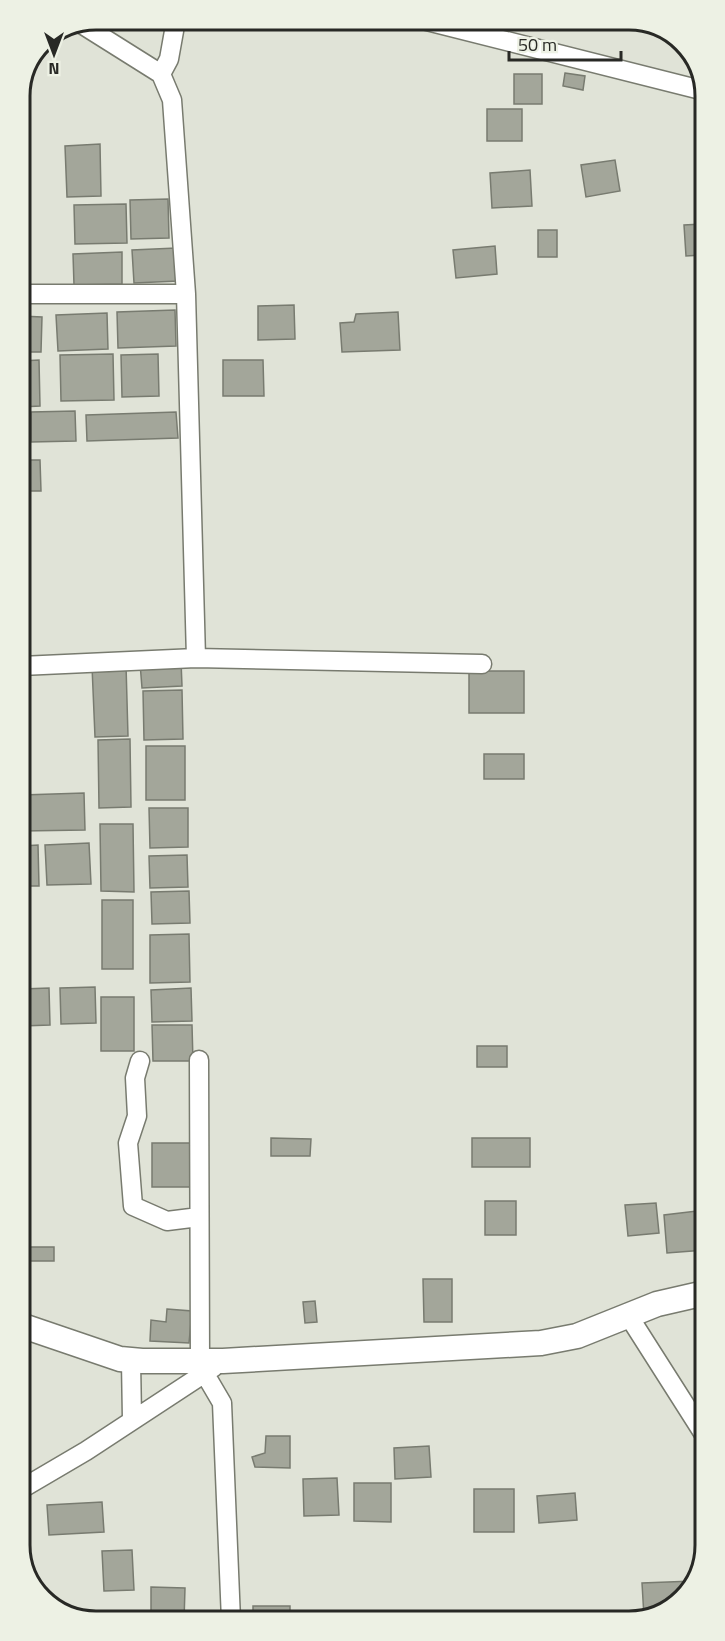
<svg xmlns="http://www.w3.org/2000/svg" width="725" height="1641" font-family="'Titillium Web',sans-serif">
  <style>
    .building { fill: #a3a69a; stroke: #787b70; stroke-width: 1.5 }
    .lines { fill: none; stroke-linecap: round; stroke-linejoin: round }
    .street-casing { stroke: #787b6f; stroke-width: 21 }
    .secondary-casing { stroke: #787b6f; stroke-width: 27 }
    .street { stroke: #fff; stroke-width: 18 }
    .secondary { stroke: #fff; stroke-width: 24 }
    .rim { fill: none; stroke: #282925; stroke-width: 3 }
  </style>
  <rect width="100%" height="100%" fill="#e0e3d7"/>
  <path class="building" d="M 565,73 L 585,76 L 583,90 L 563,86 Z
    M 514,74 L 542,74 L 542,104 L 514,104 Z
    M 487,109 L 522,109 L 522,141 L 487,141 Z
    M 100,144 L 101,196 L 67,197 L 65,146 Z
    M 615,160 L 620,191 L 586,197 L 581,165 Z
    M 530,170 L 532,206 L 492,208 L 490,173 Z
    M 168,199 L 169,238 L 131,239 L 130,200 Z
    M 126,204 L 127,243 L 75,244 L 74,205 Z
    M 702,224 L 702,255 L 686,256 L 684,225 Z
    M 538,230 L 557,230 L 557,257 L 538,257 Z
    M 495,246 L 497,274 L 456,278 L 453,250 Z
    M 176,248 L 178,281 L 134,283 L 132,250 Z
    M 122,252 L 122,284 L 74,285 L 73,254 Z
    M 294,305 L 295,339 L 258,340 L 258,306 Z
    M 175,310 L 176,346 L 118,348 L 117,312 Z
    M 398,312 L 400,350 L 342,352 L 340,323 L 354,322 L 356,314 Z
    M 107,313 L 108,349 L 58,351 L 56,315 Z
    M 20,316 L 42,317 L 41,352 L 20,352 Z
    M 113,354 L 114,400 L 61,401 L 60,355 Z
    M 158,354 L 159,396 L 122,397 L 121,355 Z
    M 39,360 L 40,406 L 21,407 L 20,361 Z
    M 223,360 L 263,360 L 264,396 L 223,396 Z
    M 75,411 L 76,441 L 31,442 L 31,412 Z
    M 176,412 L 178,438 L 87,441 L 86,415 Z
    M 21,460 L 40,460 L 41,491 L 21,491 Z
    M 181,661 L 182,686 L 142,688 L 140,663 Z
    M 126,665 L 128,736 L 95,737 L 92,666 Z
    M 469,671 L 524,671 L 524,713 L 469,713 Z
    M 182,690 L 183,739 L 144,740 L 143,691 Z
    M 130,739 L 131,807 L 99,808 L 98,740 Z
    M 146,746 L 185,746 L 185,800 L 146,800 Z
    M 484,754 L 524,754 L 524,779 L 484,779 Z
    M 84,793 L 85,830 L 22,831 L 22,795 Z
    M 149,808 L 188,808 L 188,847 L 150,848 Z
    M 100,824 L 133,824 L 134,892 L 101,891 Z
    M 89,843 L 91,884 L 47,885 L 45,845 Z
    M 38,845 L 39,886 L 22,886 L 22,846 Z
    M 187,855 L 188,887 L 150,888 L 149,856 Z
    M 189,891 L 190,923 L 152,924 L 151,892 Z
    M 102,900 L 133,900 L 133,969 L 102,969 Z
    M 189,934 L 190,982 L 150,983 L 150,935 Z
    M 95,987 L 96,1023 L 61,1024 L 60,988 Z
    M 49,988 L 50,1025 L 22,1026 L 22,989 Z
    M 191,988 L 192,1021 L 152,1022 L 151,990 Z
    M 101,997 L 134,997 L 134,1051 L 101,1051 Z
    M 152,1025 L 192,1025 L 193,1061 L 153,1061 Z
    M 477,1046 L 507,1046 L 507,1067 L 477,1067 Z
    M 271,1138 L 311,1139 L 310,1156 L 271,1156 Z
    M 472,1138 L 530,1138 L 530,1167 L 472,1167 Z
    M 152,1143 L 195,1143 L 194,1187 L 152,1187 Z
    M 485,1201 L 516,1201 L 516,1235 L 485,1235 Z
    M 656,1203 L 659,1233 L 628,1236 L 625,1205 Z
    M 705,1210 L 705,1250 L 667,1253 L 664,1215 Z
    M 23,1247 L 54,1247 L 54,1261 L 23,1261 Z
    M 423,1279 L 452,1279 L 452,1322 L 424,1322 Z
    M 315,1301 L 317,1322 L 305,1323 L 303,1302 Z
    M 167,1309 L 192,1311 L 189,1343 L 150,1341 L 151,1320 L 166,1322 Z
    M 266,1436 L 290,1436 L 290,1468 L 255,1467 L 252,1457 L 265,1453 Z
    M 429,1446 L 431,1477 L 395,1479 L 394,1448 Z
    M 337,1478 L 339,1515 L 304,1516 L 303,1479 Z
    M 354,1483 L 391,1483 L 391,1522 L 354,1521 Z
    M 474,1489 L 514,1489 L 514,1532 L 474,1532 Z
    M 575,1493 L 577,1520 L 539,1523 L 537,1496 Z
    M 705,1500 L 705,1525 L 695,1505 Z
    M 102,1502 L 104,1532 L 49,1535 L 47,1505 Z
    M 132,1550 L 134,1590 L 104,1591 L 102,1551 Z
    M 693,1581 L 690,1591 L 654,1617 L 644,1617 L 642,1583 Z
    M 151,1587 L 185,1588 L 184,1621 L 151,1621 Z
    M 253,1606 L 290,1606 L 290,1620 L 253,1620 Z"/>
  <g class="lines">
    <defs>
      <path id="street" d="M 423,20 L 701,90
        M 83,25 L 161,74 L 172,100 L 186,294 L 196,658
        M 161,74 L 169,59 L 176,20
        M 20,294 L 186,294
        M 21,666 L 196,658 L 482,664
        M 199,1060 L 200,1361
        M 140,1061 L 135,1078 L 137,1116 L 128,1143 L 133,1206 L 167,1221 L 199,1217
        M 628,1315 L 705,1436
        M 131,1361 L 132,1419
        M 205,1374 L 222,1403 L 231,1620
        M 23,1488 L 86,1451 L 214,1367"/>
      <path id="secondary" d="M 23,1326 L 120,1359 L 142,1361 L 223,1361 L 541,1343 L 577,1336 L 657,1304 L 705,1293"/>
    </defs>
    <use href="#street" class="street-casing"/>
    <use href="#secondary" class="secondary-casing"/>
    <use href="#street" class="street"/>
    <use href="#secondary" class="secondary"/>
  </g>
  <path d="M0 0H725V1641H0ZM96 30H629A66 66 0 0 1 695 96V1545A66 66 0 0 1 629 1611H96A66 66 0 0 1 30 1545V96A66 66 0 0 1 96 30Z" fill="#edf1e4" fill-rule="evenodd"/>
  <path class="rim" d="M96 30H629A66 66 0 0 1 695 96V1545A66 66 0 0 1 629 1611H96A66 66 0 0 1 30 1545V96A66 66 0 0 1 96 30Z"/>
  <g transform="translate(54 54) rotate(180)" stroke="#edf1e4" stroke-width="4.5" paint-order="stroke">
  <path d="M0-4.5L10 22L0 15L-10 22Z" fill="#282925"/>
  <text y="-9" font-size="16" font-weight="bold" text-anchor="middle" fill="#282925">N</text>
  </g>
  <path d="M509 51v9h112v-9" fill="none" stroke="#282925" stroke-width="3"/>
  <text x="518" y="51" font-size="18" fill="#282925" stroke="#edf1e4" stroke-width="4.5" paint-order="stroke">50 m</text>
</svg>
